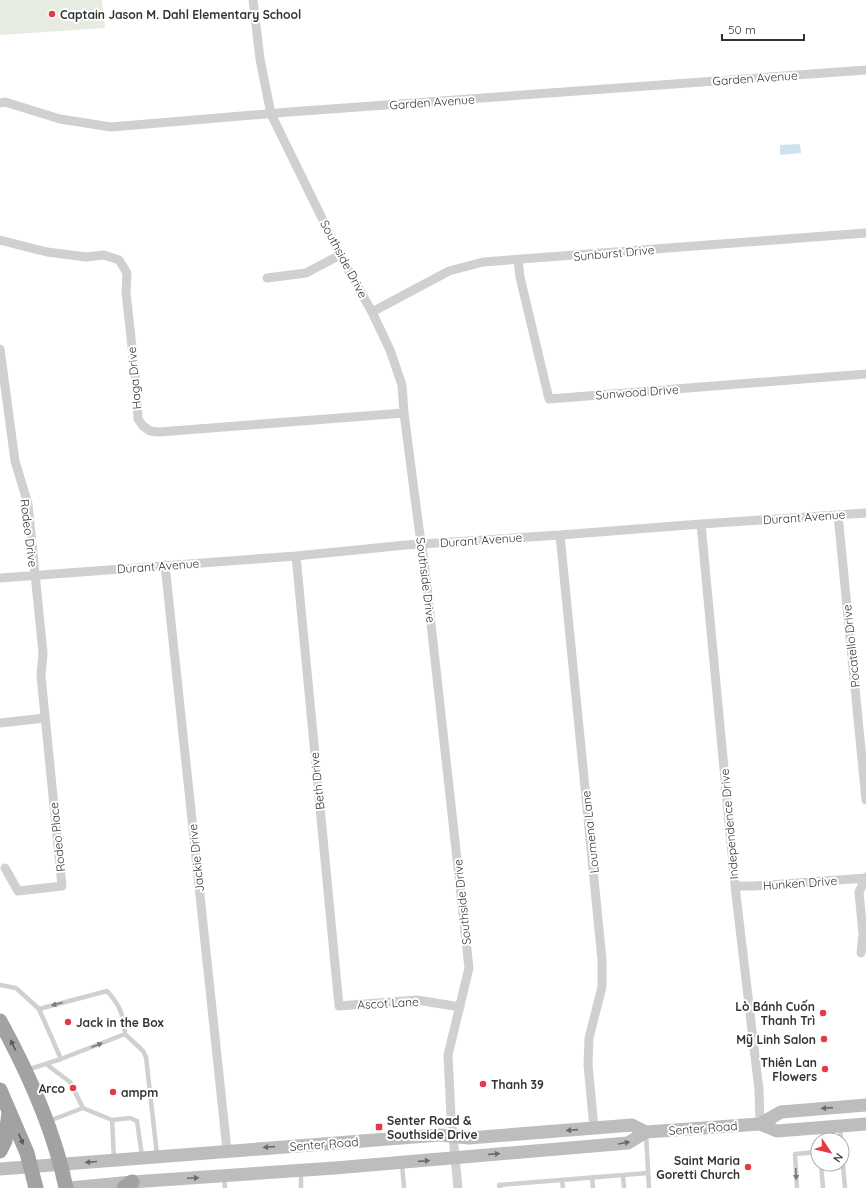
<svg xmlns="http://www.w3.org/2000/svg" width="866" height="1188" font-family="Quicksand,sans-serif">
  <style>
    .green { fill: #e6ecdf }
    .water { fill: #cfe2ee }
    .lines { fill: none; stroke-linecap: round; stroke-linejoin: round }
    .service { stroke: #d0d0d0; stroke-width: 4.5 }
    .minor { stroke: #d0d0d0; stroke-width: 9 }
    .secondary { stroke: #bdbdbd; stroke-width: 13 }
    .trunk { stroke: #a2a2a2; stroke-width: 15 }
    .oneway { fill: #7a7a7a }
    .oneway2 { fill: #5a5a5a }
    .oneway3 { fill: #6a6a6a }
    .poi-dot { fill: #e63946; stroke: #fff; stroke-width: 1.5 }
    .labels { text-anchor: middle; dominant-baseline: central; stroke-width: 4; stroke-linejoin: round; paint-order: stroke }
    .poi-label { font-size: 12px; font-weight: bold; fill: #333; stroke: #fff; text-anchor: start }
    .street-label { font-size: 12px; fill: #333; stroke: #fff }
  </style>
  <rect width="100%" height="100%" fill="#fff"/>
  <path class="green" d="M 0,0 L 102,0 L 105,28 L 0,35 Z"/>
  <path class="water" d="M 800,144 L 801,153 L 780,155 L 780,145 Z"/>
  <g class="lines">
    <path class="service" d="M 0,985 L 16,988 L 39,1009 L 61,1059
      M 125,1034 L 143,1051 L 146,1057 L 157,1155
      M 46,1064 L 70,1082 L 83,1108
      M 27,1070 L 61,1059 L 125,1034 C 124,1015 119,1004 107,991 L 39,1009
      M 112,1120 L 114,1158
      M 49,1121 L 83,1108 L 112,1120 L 130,1118 L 137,1121 L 142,1156
      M 840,1128 L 841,1140
      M 646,1134 L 649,1188
      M 842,1154 L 845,1188
      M 402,1164 L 404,1188
      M 821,1164 L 823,1188
      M 301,1172 L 301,1188
      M 623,1175 L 624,1188
      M 592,1177 L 593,1188
      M 224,1178 L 225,1188
      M 562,1180 L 563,1188
      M 500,1188 L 499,1185 L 648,1173
      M 797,1188 L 795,1154 L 818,1152"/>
    <path class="minor" d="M 253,0 L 260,59 L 271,114 L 340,255 L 372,312 L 390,350 L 402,385 L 404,413 L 419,529 L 424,560 L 469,968 L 448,1055 L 451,1116 L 458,1188
      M 0,103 L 5,102 L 60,119 L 111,127 L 289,112 L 866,70
      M 0,240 L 47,252 L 86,257 L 104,255 L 119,260 L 127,273 L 126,292 L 137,393 L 138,419 L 143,426 L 150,431 L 159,432 L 404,413
      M 518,260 L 520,277 L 549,399 L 866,374
      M 267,278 L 306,273 L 340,255
      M 372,312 L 449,271 L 483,262 L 866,233
      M 0,349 L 15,461 L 28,504 L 43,653 L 41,676 L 62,886 L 18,891 L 5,868
      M 838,515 L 866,800
      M 701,524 L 735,886 L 759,1090 L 760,1124
      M 560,535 L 602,960 L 602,987 L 589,1038 L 588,1065 L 594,1128
      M 296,556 L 339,1006 L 417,1000 L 460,1007
      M 165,565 L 227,1150
      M 0,578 L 296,556 L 406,545 L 560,535 L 701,524 L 866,513
      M 0,723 L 45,718
      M 735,886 L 754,886 L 866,878
      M 861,953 L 863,934 L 859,892 L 866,877"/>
    <path class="secondary" d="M 760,1124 L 777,1131 L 866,1124
      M 0,1169 L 440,1135 L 469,1138 L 632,1125 L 646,1132
      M 70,1188 L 132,1182 L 335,1168 L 628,1143 L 646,1132 L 760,1124 L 781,1112 L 866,1105"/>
    <path class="trunk" d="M 0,1021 C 29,1074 54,1129 66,1188
      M 0,1090 L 27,1153 L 36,1188
      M 0,1151 L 5,1141 L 9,1113
      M 124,1188 L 132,1182"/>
  </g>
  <defs><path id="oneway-solid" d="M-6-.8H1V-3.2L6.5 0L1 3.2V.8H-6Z"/></defs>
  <g class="oneway">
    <use href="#oneway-solid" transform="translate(57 1004) rotate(165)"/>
    <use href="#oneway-solid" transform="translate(97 1045) rotate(-21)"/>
    <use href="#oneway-solid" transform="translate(796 1174) rotate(87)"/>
  </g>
  <g class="oneway2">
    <use href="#oneway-solid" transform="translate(13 1045) rotate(-116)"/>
    <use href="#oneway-solid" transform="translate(21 1139) rotate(67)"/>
  </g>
  <g class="oneway3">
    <use href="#oneway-solid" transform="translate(827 1108) rotate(176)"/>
    <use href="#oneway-solid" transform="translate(572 1130) rotate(176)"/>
    <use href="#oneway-solid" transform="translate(624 1143) rotate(-10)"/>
    <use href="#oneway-solid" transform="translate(269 1147) rotate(176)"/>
    <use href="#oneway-solid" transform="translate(494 1154) rotate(-5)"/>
    <use href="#oneway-solid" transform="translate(424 1161) rotate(-4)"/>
    <use href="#oneway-solid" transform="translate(91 1162) rotate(175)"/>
    <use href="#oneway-solid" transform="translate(193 1178) rotate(-3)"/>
  </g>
  <g class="poi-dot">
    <circle cx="52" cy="14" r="4"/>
    <circle cx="823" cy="1013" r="4"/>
    <circle cx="68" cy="1022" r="4"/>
    <circle cx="824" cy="1039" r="4"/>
    <circle cx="825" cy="1069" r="4"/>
    <circle cx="483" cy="1084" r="4"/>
    <circle cx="73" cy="1088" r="4"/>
    <circle cx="113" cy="1092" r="4"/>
    <rect x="375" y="1123" width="8" height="8" rx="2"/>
    <circle cx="748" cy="1167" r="4"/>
  </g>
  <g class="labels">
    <g class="poi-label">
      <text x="60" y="14">Captain Jason M. Dahl Elementary School</text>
      <text x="815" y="1006" text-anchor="end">Lò Bánh Cuốn<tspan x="815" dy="14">Thanh Trì</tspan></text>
      <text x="76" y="1022">Jack in the Box</text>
      <text x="816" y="1039" text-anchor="end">Mỹ Linh Salon</text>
      <text x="817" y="1062" text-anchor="end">Thiên Lan<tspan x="817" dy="14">Flowers</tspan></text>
      <text x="491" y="1084">Thanh 39</text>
      <text x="65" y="1088" text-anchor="end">Arco</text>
      <text x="121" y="1092">ampm</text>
      <text x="387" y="1120">Senter Road &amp;<tspan x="387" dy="14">Southside Drive</tspan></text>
      <text x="740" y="1160" text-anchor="end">Saint Maria<tspan x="740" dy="14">Goretti Church</tspan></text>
    </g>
    <g class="street-label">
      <text transform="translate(755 78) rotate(-4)">Garden Avenue</text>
      <text transform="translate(432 102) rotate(-4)">Garden Avenue</text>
      <text transform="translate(614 253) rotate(-5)">Sunburst Drive</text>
      <text transform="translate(344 259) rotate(62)">Southside Drive</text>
      <text transform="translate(134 378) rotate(-95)">Haga Drive</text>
      <text transform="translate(637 392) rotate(-4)">Sunwood Drive</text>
      <text transform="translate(804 517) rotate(-4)">Durant Avenue</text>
      <text transform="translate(29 533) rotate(83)">Rodeo Drive</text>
      <text transform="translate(481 540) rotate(-4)">Durant Avenue</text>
      <text transform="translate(158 566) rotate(-4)">Durant Avenue</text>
      <text transform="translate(426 580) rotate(83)">Southside Drive</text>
      <text transform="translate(851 646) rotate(-96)">Pocatello Drive</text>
      <text transform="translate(317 781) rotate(-96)">Beth Drive</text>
      <text transform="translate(729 824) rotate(-95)">Independence Drive</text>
      <text transform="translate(590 832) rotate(-96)">Loumena Lane</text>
      <text transform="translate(57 837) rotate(-96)">Rodeo Place</text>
      <text transform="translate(196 858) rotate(-96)">Jackie Drive</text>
      <text transform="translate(800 883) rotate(-4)">Hunken Drive</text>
      <text transform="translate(462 902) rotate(-96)">Southside Drive</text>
      <text transform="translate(388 1003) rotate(-3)">Ascot Lane</text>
      <text transform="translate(703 1128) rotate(-4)">Senter Road</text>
      <text transform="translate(324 1144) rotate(-4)">Senter Road</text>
    </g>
  </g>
  <g transform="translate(830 1152) rotate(125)"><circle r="19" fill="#ffffff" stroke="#adadad"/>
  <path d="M0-3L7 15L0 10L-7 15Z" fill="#e63946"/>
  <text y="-6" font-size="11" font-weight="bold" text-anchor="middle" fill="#333333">N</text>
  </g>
  <path d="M722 34v6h82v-6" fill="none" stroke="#333333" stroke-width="2"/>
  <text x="728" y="34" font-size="12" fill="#333333" stroke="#ffffff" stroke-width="3" paint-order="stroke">50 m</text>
</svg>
